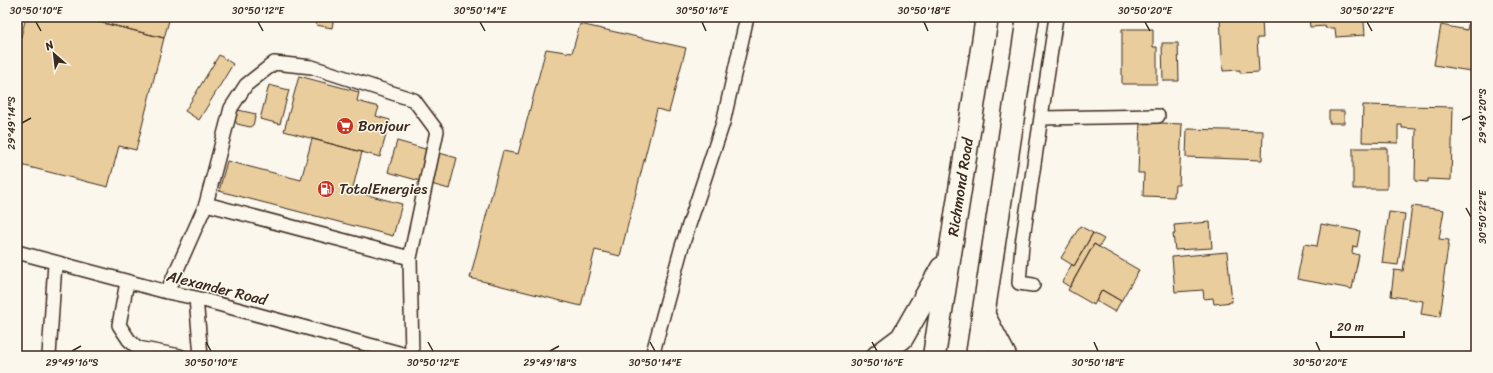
<svg xmlns="http://www.w3.org/2000/svg" width="1493" height="373" font-family="Sriracha,sans-serif">
  <style>
    .building { fill: #e9cd9d; stroke: #3b2a1e }
    .lines { fill: none; stroke-linecap: round; stroke-linejoin: round }
    .lane-casing { stroke: #3b2a1e; stroke-width: 16 }
    .highway-casing { stroke: #3b2a1e; stroke-width: 25 }
    .lane { stroke: #fbf7ec; stroke-width: 13 }
    .highway { stroke: #fbf7ec; stroke-width: 22 }
    .ticks { fill: none; stroke: #3b2a1e; stroke-width: 1.5 }
    .labels { text-anchor: middle; dominant-baseline: central; stroke-width: 3; stroke-linejoin: round; paint-order: stroke }
    .poi-label { font-size: 15px; fill: #3b2a1e; stroke: #fbf7ec; text-anchor: start }
    .street-label { font-size: 15px; fill: #3b2a1e; stroke: #fbf7ec }
    .neatline { fill: none; stroke: #3b2a1e; stroke-width: 1.5 }
    .ticks-label { font-size: 10px; text-anchor: middle; fill: #3b2a1e }
  </style>
  <rect width="100%" height="100%" fill="#fbf7ec"/>
  <filter id="ink" filterUnits="userSpaceOnUse"><feTurbulence type="fractalNoise" baseFrequency=".025" numOctaves="2"/><feDisplacementMap in="SourceGraphic" scale="8" xChannelSelector="R" yChannelSelector="G"/><feConvolveMatrix kernelMatrix="1 2 1 2 8 2 1 2 1" color-interpolation-filters="sRGB"/></filter>
  <g filter="url(#ink)">
    <path class="building" d="M 26,17 L 79,17 L 164,38 L 136,150 L 119,146 L 108,187 L 17,164 L 17,52 Z
      M 79,17 L 170,17 L 164,38 Z
      M 317,17 L 334,17 L 332,28 L 316,25 Z
      M 1240,17 L 1256,17 L 1256,20 L 1262,20 L 1263,38 L 1257,38 L 1259,72 L 1240,73 L 1240,70 L 1223,71 L 1220,18 Z
      M 1309,17 L 1367,17 L 1367,21 L 1364,22 L 1365,35 L 1336,37 L 1335,28 L 1325,28 L 1326,26 L 1310,27 Z
      M 1469,20 L 1476,21 L 1476,72 L 1434,65 L 1441,25 L 1467,30 Z
      M 580,24 L 686,48 L 669,112 L 657,109 L 620,256 L 595,250 L 581,306 L 470,278 L 503,151 L 518,154 L 546,49 L 572,53 Z
      M 1122,29 L 1153,29 L 1153,47 L 1157,47 L 1157,84 L 1122,84 Z
      M 1162,43 L 1178,43 L 1179,81 L 1163,81 Z
      M 219,55 L 233,64 L 199,120 L 185,111 Z
      M 299,76 L 359,92 L 357,101 L 379,107 L 376,116 L 390,120 L 380,157 L 284,131 Z
      M 269,85 L 289,90 L 280,124 L 260,119 Z
      M 1363,105 L 1453,107 L 1451,180 L 1428,179 L 1428,182 L 1415,181 L 1416,129 L 1402,128 L 1402,125 L 1398,125 L 1398,143 L 1362,142 Z
      M 238,110 L 256,114 L 253,125 L 250,127 L 237,124 L 235,120 Z
      M 1329,111 L 1344,111 L 1344,123 L 1329,123 Z
      M 1140,122 L 1182,124 L 1179,185 L 1175,185 L 1174,197 L 1143,196 L 1144,173 L 1138,173 Z
      M 1187,129 L 1263,131 L 1262,160 L 1186,157 Z
      M 312,139 L 362,152 L 352,191 L 402,204 L 393,236 L 219,191 L 227,161 L 301,180 Z
      M 397,141 L 457,158 L 449,189 L 388,172 Z
      M 1353,148 L 1387,148 L 1387,189 L 1353,189 Z
      M 1412,206 L 1444,210 L 1439,239 L 1449,240 L 1443,282 L 1445,282 L 1440,317 L 1421,314 L 1423,301 L 1391,296 L 1394,270 L 1403,271 Z
      M 1389,212 L 1405,214 L 1398,265 L 1382,263 Z
      M 1210,222 L 1212,248 L 1175,250 L 1173,234 L 1175,234 L 1174,225 Z
      M 1321,224 L 1360,231 L 1357,247 L 1353,246 L 1352,253 L 1359,255 L 1352,289 L 1297,279 L 1304,244 L 1317,246 Z
      M 1080,226 L 1093,233 L 1074,266 L 1061,258 Z
      M 1093,233 L 1104,239 L 1099,247 L 1094,244 L 1070,287 L 1062,282 L 1072,264 L 1074,266 Z
      M 1094,244 L 1139,270 L 1121,301 L 1102,290 L 1094,305 L 1068,290 Z
      M 1227,252 L 1232,302 L 1214,304 L 1213,298 L 1204,299 L 1203,290 L 1175,292 L 1172,257 Z
      M 1102,290 L 1121,301 L 1115,312 L 1096,301 Z"/>
    <g class="lines">
      <defs>
        <path id="lane" d="M 1041,118 L 1158,116
          M 206,204 L 410,258
          M 17,252 L 167,292 L 196,298 L 410,356
          M 127,282 L 119,325 L 129,340 L 138,348 L 180,356
          M 1033,285 L 1019,283 L 1022,244 L 1056,17
          M 167,292 L 206,204 L 231,108 L 246,85 L 274,63 L 312,67 L 414,100 L 437,131 L 410,258 L 412,356
          M 196,298 L 201,356
          M 49,356 L 55,263
          M 652,356 L 682,246 L 723,123 L 747,17"/>
        <g id="highway">
          <path d="M 983,314 L 1005,356"/>
          <path d="M 878,356 L 902,338 L 942,268"/>
          <path id="s1" d="M 934,356 L 987,17"/>
          <path d="M 977,356 L 1028,17"/>
        </g>
      </defs>
      <use href="#lane" class="lane-casing"/>
      <use href="#highway" class="highway-casing"/>
      <use href="#lane" class="lane"/>
      <use href="#highway" class="highway"/>
    </g>
  </g>
  <path class="ticks" d="M 36,22 L 41,31M 258,22 L 263,31M 480,22 L 485,31M 702,22 L 706,31M 924,22 L 928,31M 1145,22 L 1150,31M 1367,22 L 1372,31M 1462,120 L 1471,116M 22,123 L 31,118M 1466,208 L 1471,217M 206,342 L 211,351M 428,342 L 433,351M 650,342 L 655,351M 872,342 L 877,351M 1094,342 L 1098,351M 1316,342 L 1320,351M 72,351 L 81,346M 550,351 L 559,346"/>
  <defs>
    <symbol id="supermarket-disc" viewBox="-11 -11 22 22"><circle r="9.5" fill="#c8321e" stroke="#fbf7ec"/><path d="M-6-5.5h2.5l.6 2H6L4.5 2H-2.5L-4.4-4H-6ZM-1.5 3.2a1.3 1.3 0 1 0 .1 0ZM3 3.2a1.3 1.3 0 1 0 .1 0Z" fill="#fff"/></symbol>
    <symbol id="fuel-disc" viewBox="-11 -11 22 22"><circle r="9.5" fill="#c8321e" stroke="#fbf7ec"/><path d="M-5.5-6h7V0h2V4h1.3V-2.5L3-4.5l.8-.8L6-3V5H2.5V1h-1V6h-7ZM-4.2-4.7v3.2H.2V-4.7Z" fill="#fff"/></symbol>
  </defs>
  <g fill-rule="evenodd">
    <use href="#supermarket-disc" x="335" y="116" width="20" height="20"/>
    <use href="#fuel-disc" x="316" y="179" width="20" height="20"/>
  </g>
  <g class="labels">
    <g class="poi-label">
      <text x="358" y="126">Bonjour</text>
      <text x="339" y="189">TotalEnergies</text>
    </g>
    <g class="street-label">
      <text stroke="none"><textPath href="#s1" startOffset="171">Richmond Road</textPath></text>
      <text transform="translate(217 288) rotate(14)">Alexander Road</text>
    </g>
  </g>
  <rect width="1493" height="373" fill="none" stroke="#fbf7ec" stroke-width="44"/>
  <g transform="translate(54 54) rotate(332)" stroke="#fbf7ec" stroke-width="3" paint-order="stroke">
  <path d="M0-3L7 15L0 10L-7 15Z" fill="#3b2a1e"/>
  <text y="-6" font-size="11" font-weight="bold" text-anchor="middle" fill="#3b2a1e">N</text>
  </g>
  <path d="M1331 331v6h73v-6" fill="none" stroke="#3b2a1e" stroke-width="2"/>
  <text x="1337" y="331" font-size="12" fill="#3b2a1e" stroke="#fbf7ec" stroke-width="3" paint-order="stroke">20 m</text>
  <rect x="22" y="22" width="1449" height="329" class="neatline"/>
  <g class="ticks-label">
    <text x="36" y="14">30°50'10"E</text>
    <text x="258" y="14">30°50'12"E</text>
    <text x="480" y="14">30°50'14"E</text>
    <text x="702" y="14">30°50'16"E</text>
    <text x="924" y="14">30°50'18"E</text>
    <text x="1145" y="14">30°50'20"E</text>
    <text x="1367" y="14">30°50'22"E</text>
    <text transform="translate(1482 116) rotate(-90)" y="4">29°49'20"S</text>
    <text transform="translate(11 123) rotate(-90)" y="4">29°49'14"S</text>
    <text transform="translate(1482 217) rotate(-90)" y="4">30°50'22"E</text>
    <text x="72" y="366">29°49'16"S</text>
    <text x="211" y="366">30°50'10"E</text>
    <text x="433" y="366">30°50'12"E</text>
    <text x="550" y="366">29°49'18"S</text>
    <text x="655" y="366">30°50'14"E</text>
    <text x="877" y="366">30°50'16"E</text>
    <text x="1098" y="366">30°50'18"E</text>
    <text x="1320" y="366">30°50'20"E</text>
  </g>
</svg>
